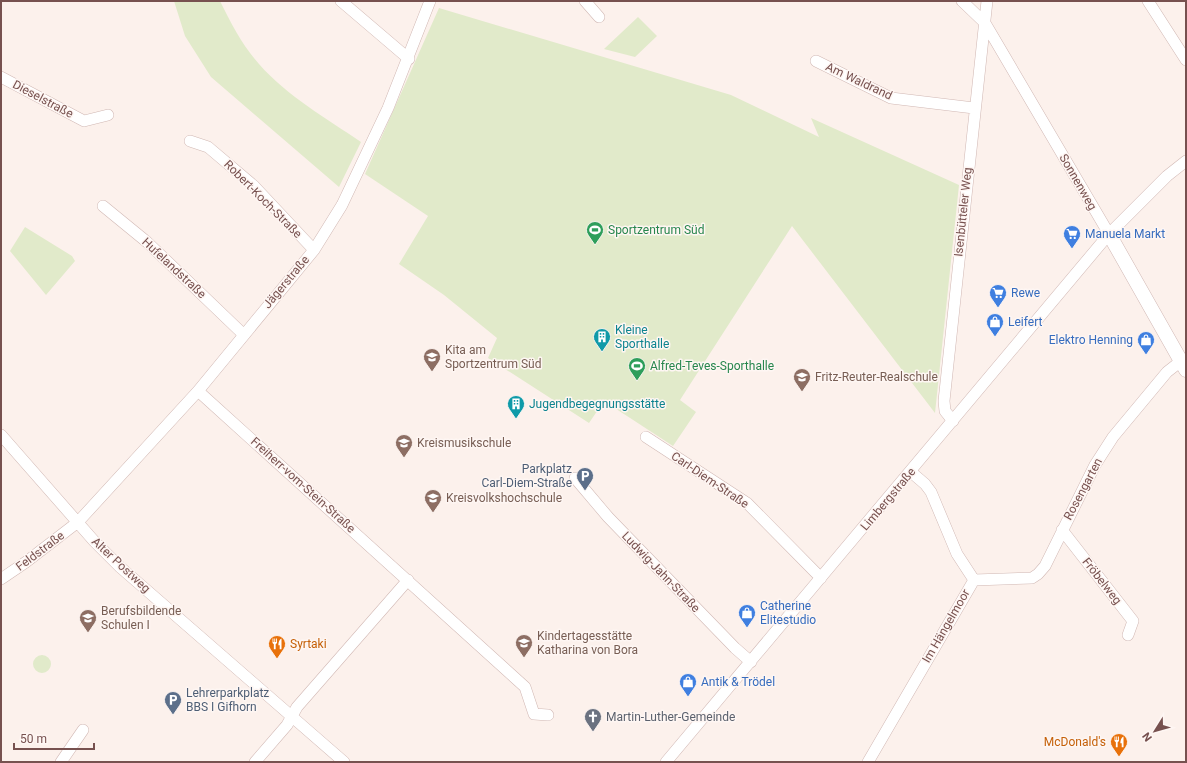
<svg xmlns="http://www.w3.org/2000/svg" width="1187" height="763" font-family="Roboto,sans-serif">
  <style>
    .green { fill: #e1eaca }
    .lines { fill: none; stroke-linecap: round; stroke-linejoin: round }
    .minor-casing { stroke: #d1b8b4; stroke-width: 12 }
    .tertiary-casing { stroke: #d1b8b4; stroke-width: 15 }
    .minor { stroke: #fff; stroke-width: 11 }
    .tertiary { stroke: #fff; stroke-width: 14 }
    .labels { text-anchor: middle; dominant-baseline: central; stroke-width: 3; stroke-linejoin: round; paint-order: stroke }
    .street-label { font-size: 12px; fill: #77514f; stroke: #fef6f3 }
    .leisure-label { font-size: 12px; fill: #27864d; stroke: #fef6f3; text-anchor: start }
    .shop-label { font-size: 12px; fill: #366cbe; stroke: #fef6f3; text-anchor: start }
    .culture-label { font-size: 12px; fill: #0d838f; stroke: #fef6f3; text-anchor: start }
    .education-label { font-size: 12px; fill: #785e54; stroke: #fef6f3; text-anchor: start }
    .service-label { font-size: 12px; fill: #4e5e75; stroke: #fef6f3; text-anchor: end }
    .food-label { font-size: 12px; fill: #c56008; stroke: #fef6f3; text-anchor: start }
    .worship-label { font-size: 12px; fill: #5b616d; stroke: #fef6f3; text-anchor: start }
  </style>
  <rect width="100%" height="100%" fill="#fcf1ec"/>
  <path class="green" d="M 174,1 L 220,1 C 231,23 242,45 259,64 C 287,96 326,118 361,142 L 339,187 L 211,77 L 185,36 Z
    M 439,8 L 731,95 L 819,137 L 811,118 L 959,185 L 935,413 L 792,226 L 680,400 L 696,412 L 673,446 L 604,401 L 589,423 L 488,358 L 497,338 L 444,295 L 399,264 L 428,216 L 365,174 Z
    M 638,17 L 657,36 L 635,57 L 604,49 Z
    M 25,227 L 72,256 L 75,261 L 46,295 L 10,251 Z
    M33 664a9 9 0 1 1 18 0a9 9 0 1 1-18 0Z"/>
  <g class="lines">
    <defs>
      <path id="minor" d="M 341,1 L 409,59
        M 585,1 L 599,17
        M 962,1 L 985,23 L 1109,234
        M 1148,1 L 1186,60
        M 816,61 L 891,98 L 974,108
        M 1,77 L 84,121 L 108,115
        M 190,141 L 208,147 L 254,186 L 314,250
        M 103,206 L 147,242 L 243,334
        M 198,391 L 525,687 L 534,714 L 548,715
        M 953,421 L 945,411 L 944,401 L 987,1
        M 1,435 L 94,541 L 120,567 L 344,762
        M 646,437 L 747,503 L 821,578
        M 575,478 L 608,517 L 735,648 L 751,662
        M 1062,530 L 1133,621 L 1128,635
        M 1,579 L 26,562 L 78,522 L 198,391 L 314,250 L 342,205 L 388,108 L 430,1
        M 974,580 L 1032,578 L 1038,574 L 1045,566 L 1095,465 L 1113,437 L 1167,372 L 1181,361
        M 61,762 L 83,730
        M 255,762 L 287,725 L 297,707 L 408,580
        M 666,762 L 1109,234 L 1167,176 L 1186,161
        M 868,762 L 974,580 L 957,554 L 931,492 L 925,484 L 911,472"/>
      <path id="tertiary" d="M 1109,234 L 1186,370"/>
    </defs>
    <use href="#minor" class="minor-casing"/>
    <use href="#tertiary" class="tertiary-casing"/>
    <use href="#minor" class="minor"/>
    <use href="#tertiary" class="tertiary"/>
  </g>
  <defs>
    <symbol id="stadium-pin" viewBox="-11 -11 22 30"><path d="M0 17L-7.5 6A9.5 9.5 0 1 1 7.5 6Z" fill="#2e9e5b" stroke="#fef6f3"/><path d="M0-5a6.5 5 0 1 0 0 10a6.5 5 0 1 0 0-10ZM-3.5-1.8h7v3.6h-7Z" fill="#fff"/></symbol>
    <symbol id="supermarket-pin" viewBox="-11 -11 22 30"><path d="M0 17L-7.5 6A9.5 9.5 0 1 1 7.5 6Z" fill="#3f7fe0" stroke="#fef6f3"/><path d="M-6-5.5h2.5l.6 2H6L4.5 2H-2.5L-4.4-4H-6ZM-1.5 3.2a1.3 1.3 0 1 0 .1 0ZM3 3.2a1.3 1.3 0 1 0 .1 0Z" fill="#fff"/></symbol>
    <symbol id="shop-pin" viewBox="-11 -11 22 30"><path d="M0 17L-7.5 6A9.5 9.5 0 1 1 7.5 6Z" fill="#3f7fe0" stroke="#fef6f3"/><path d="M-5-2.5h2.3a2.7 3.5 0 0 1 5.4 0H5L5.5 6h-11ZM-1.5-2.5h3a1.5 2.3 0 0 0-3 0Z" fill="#fff"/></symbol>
    <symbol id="building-pin" viewBox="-11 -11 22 30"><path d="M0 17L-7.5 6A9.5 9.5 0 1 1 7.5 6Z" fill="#0f9aa8" stroke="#fef6f3"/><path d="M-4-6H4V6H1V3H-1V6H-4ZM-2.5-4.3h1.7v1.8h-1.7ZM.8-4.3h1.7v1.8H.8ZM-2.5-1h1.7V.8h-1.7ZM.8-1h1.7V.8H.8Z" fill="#fff"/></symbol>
    <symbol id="school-pin" viewBox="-11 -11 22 30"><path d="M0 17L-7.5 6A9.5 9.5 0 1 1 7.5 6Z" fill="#8d6e63" stroke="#fef6f3"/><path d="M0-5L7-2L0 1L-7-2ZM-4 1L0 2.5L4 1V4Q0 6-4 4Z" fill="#fff"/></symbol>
    <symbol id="parking-pin" viewBox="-11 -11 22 30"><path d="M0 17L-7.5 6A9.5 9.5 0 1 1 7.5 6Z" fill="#5c6f8a" stroke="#fef6f3"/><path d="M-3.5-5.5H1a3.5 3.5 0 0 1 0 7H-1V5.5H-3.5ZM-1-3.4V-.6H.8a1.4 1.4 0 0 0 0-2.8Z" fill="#fff"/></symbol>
    <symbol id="restaurant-pin" viewBox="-11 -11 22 30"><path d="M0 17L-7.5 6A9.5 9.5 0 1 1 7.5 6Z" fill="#e8710a" stroke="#fef6f3"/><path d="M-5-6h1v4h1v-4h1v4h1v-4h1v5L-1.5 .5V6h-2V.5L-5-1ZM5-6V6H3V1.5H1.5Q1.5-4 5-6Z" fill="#fff"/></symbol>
    <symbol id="church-pin" viewBox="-11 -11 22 30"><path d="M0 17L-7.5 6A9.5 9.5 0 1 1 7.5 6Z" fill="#6b7280" stroke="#fef6f3"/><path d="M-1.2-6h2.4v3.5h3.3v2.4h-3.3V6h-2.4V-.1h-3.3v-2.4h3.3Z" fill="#fff"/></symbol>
  </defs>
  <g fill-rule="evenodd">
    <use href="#stadium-pin" x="585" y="220" width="20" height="27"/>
    <use href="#supermarket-pin" x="1062" y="224" width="20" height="27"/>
    <use href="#supermarket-pin" x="988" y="283" width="20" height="27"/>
    <use href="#shop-pin" x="985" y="312" width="20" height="27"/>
    <use href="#building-pin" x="592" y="327" width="20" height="27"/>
    <use href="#shop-pin" x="1136" y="330" width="20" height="27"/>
    <use href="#school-pin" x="422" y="347" width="20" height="27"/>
    <use href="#stadium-pin" x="627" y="356" width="20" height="27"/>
    <use href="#school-pin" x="792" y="367" width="20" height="27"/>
    <use href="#building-pin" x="506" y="394" width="20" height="27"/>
    <use href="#school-pin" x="394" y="433" width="20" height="27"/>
    <use href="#parking-pin" x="575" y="466" width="20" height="27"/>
    <use href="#school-pin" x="423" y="488" width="20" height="27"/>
    <use href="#shop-pin" x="737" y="603" width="20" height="27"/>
    <use href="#school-pin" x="78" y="608" width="20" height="27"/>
    <use href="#school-pin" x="514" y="633" width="20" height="27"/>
    <use href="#restaurant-pin" x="267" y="634" width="20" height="27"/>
    <use href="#shop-pin" x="678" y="672" width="20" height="27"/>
    <use href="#parking-pin" x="163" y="690" width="20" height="27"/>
    <use href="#church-pin" x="583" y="707" width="20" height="27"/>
    <use href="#restaurant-pin" x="1109" y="732" width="20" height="27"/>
  </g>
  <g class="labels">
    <g class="street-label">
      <text transform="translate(859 81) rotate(25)">Am Waldrand</text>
      <text transform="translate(43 99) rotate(28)">Dieselstraße</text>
      <text transform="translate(1078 182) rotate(60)">Sonnenweg</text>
      <text transform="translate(263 199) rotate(45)">Robert-Koch-Straße</text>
      <text transform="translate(963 212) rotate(-84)">Isenbütteler Weg</text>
      <text transform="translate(174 268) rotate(43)">Hufelandstraße</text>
      <text transform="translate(286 282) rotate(-50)">Jägerstraße</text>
      <text transform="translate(710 480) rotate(34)">Carl-Diem-Straße</text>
      <text transform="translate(303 485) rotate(42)">Freiherr-vom-Stein-Straße</text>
      <text transform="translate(1083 489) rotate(-62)">Rosengarten</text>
      <text transform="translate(888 499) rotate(-50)">Limbergstraße</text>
      <text transform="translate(40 551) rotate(-37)">Feldstraße</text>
      <text transform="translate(121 565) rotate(43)">Alter Postweg</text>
      <text transform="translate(661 572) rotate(46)">Ludwig-Jahn-Straße</text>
      <text transform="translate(1102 581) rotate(52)">Fröbelweg</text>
      <text transform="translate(946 626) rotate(-60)">Im Hängelmoor</text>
    </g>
    <g class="leisure-label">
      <text x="608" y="230">Sportzentrum Süd</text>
      <text x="650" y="366">Alfred-Teves-Sporthalle</text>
    </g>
    <g class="shop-label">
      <text x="1085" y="234">Manuela Markt</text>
      <text x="1011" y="293">Rewe</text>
      <text x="1008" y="322">Leifert</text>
      <text x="1133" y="340" text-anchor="end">Elektro Henning</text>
      <text x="760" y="606">Catherine<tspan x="760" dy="14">Elitestudio</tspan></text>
      <text x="701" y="682">Antik &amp; Trödel</text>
    </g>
    <g class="culture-label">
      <text x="615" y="330">Kleine<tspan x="615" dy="14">Sporthalle</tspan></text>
      <text x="529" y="404">Jugendbegegnungsstätte</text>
    </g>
    <g class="education-label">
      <text x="445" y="350">Kita am<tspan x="445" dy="14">Sportzentrum Süd</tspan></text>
      <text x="815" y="377">Fritz-Reuter-Realschule</text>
      <text x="417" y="443">Kreismusikschule</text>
      <text x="446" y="498">Kreisvolkshochschule</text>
      <text x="101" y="611">Berufsbildende<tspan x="101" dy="14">Schulen I</tspan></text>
      <text x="537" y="636">Kindertagesstätte<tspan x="537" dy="14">Katharina von Bora</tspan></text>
    </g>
    <g class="service-label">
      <text x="572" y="469">Parkplatz<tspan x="572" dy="14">Carl-Diem-Straße</tspan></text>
      <text x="186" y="693" text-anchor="start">Lehrerparkplatz<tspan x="186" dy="14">BBS I Gifhorn</tspan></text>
    </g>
    <g class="food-label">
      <text x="290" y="644">Syrtaki</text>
      <text x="1106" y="742" text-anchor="end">McDonald's</text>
    </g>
    <g class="worship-label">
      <text x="606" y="717">Martin-Luther-Gemeinde</text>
    </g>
  </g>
  <rect width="1187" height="763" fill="none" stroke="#77514f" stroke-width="4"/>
  <g transform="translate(1155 731) rotate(233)" stroke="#fef6f3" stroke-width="3" paint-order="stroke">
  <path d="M0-3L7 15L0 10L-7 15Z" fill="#77514f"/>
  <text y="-6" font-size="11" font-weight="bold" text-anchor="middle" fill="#77514f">N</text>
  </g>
  <path d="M14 743v6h80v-6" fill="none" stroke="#77514f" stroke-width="2"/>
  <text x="20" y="743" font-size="12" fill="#77514f" stroke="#fef6f3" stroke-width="3" paint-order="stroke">50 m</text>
</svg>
